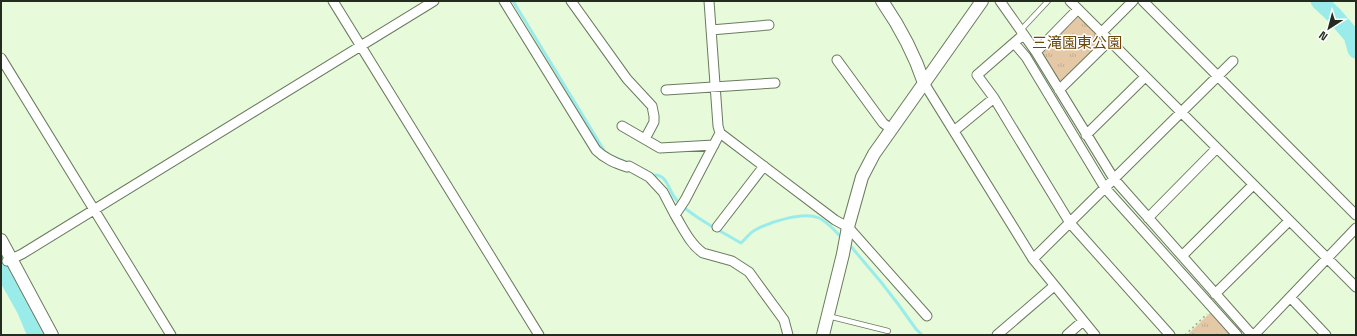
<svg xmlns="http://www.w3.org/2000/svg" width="1357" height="336" font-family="'Space Grotesk','Noto Sans JP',sans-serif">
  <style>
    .park { fill: url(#park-tufts) }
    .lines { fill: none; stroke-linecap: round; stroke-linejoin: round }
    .stream { stroke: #9aecea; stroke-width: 3 }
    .river { stroke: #9aecea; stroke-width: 17 }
    .service-casing { stroke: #6a7b5f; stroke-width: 6 }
    .minor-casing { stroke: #6a7b5f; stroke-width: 11 }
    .tertiary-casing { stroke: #6a7b5f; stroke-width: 14 }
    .path { stroke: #9cab92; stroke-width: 1.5; stroke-dasharray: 2 3; stroke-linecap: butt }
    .service { stroke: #fff; stroke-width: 4.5 }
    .minor { stroke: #fff; stroke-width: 9 }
    .tertiary { stroke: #fff; stroke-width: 12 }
    .labels { text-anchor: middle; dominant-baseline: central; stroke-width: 3; stroke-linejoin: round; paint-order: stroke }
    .park-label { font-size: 15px; fill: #6c4606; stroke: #fff }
  </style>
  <defs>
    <pattern id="park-tufts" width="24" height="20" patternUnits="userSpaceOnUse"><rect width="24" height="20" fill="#e5c9a6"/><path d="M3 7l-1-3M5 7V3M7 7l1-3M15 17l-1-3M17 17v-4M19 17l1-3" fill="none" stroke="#c4ad8e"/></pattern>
  </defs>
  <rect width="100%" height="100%" fill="#e7fbdb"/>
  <path class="park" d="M 1075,16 L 1081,16 L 1102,39 L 1102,43 L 1061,83 L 1058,82 L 1041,54 L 1041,50 Z
    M 1212,311 L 1233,335 L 1187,335 Z"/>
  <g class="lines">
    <path class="stream" d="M 513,1 L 605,152 L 608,154
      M 613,157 L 626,162
      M 655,175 C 666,175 668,187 673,195 C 681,211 724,233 741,243 C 746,238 750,233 755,230 C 770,222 803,211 819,218 C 828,222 835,231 842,238
      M 848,243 L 881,282 L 898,304 L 916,329 L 922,335"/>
    <path class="river" d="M 1319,1 L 1334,15 L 1352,36 L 1356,50
      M 1,266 L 25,309 L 36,335"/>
    <defs>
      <path id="service" d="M 1020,31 L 1048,1
        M 828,316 L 888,331"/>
      <path id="minor" d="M 333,1 L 539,335
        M 504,1 L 596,150 C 605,159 615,163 627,167 L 629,166 L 649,177 L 663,192 L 675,215 L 685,200 L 720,133
        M 571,1 L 627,79 L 652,106 L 654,116 L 654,122 L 645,139
        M 709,1 L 718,126 L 720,133 L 835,220 L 848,227 L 927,316
        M 1000,1 L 1036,52 L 1114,179 L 1252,335
        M 1070,1 L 1356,287
        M 1143,1 L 1356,215
        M 711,30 L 769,25
        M 1102,32 L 1133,1
        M 1023,35 L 977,75 L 994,98 L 1070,223 L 1170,335
        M 1014,43 L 1026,57 L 1105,188 L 1237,335
        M 1036,52 L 1078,9
        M 1,58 L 171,335
        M 837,60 L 883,123 L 891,129
        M 924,83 L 1033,259 L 1095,335
        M 666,90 L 775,83
        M 1059,90 L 1109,41
        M 622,126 L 660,148 L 714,145
        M 954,131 L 994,98
        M 1086,135 L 1145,77
        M 675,215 C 683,228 690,244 703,253 L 732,261 L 749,272 L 784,320 L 788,335
        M 1148,218 L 1217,148
        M 717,227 L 764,166
        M 1182,256 L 1253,185
        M 1033,259 L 1233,61
        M 7,261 L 22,254 L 434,1
        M 1215,294 L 1289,221
        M 1290,297 L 1326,335
        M 997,335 L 1054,286
        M 1067,335 L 1083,321
        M 1254,335 L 1356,228"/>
      <path id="tertiary" d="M 882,1 C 900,27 914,53 924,83
        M 1,240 L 52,335
        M 823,335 L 843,254 L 848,227 L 862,177 L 874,154 L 982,1"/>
    </defs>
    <use href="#service" class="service-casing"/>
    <use href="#minor" class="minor-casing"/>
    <use href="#tertiary" class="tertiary-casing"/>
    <path class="path" d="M 1185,335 L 1207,314"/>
    <use href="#service" class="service"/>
    <use href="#minor" class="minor"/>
    <use href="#tertiary" class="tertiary"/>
  </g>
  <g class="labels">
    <g class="park-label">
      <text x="1077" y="42">三滝園東公園</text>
    </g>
  </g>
  <rect width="1357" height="336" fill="none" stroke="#242b1f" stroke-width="4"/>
  <g transform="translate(1329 28) rotate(216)" stroke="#ffffff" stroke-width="3" paint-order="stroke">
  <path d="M0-3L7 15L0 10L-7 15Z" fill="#242b1f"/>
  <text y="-6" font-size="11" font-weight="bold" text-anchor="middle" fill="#242b1f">N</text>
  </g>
</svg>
